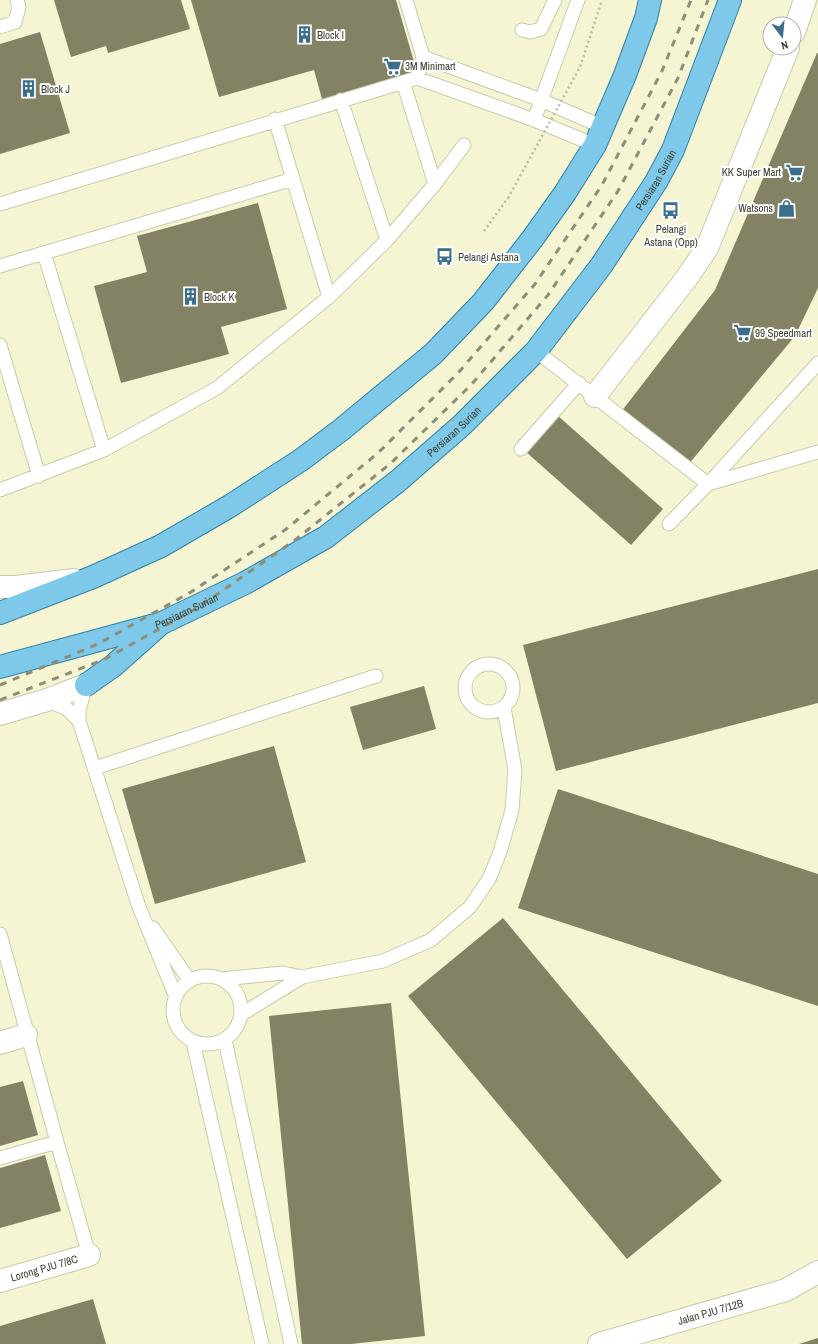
<svg xmlns="http://www.w3.org/2000/svg" width="818" height="1344" font-family="'Archivo Narrow',sans-serif">
  <style>
    .building { fill: #838264 }
    .lines { fill: none; stroke-linecap: round; stroke-linejoin: round }
    .service-casing { stroke: #cbcaaa; stroke-width: 15 }
    .minor-casing { stroke: #cbcaaa; stroke-width: 24 }
    .tertiary-casing { stroke: #cbcaaa; stroke-width: 24 }
    .primary-casing { stroke: #30819f; stroke-width: 24 }
    .path { stroke: #bcbba1; stroke-width: 2.5; stroke-dasharray: 2 3; stroke-linecap: butt }
    .service { stroke: #fff; stroke-width: 13 }
    .minor { stroke: #fff; stroke-width: 22 }
    .tertiary { stroke: #fff; stroke-width: 22 }
    .primary { stroke: #7ec9e9; stroke-width: 22 }
    .rail { stroke: #8e8d77; stroke-width: 3; stroke-dasharray: 7 7; stroke-linecap: butt }
    .path-bridge { stroke: #bcbba1; stroke-width: 2.5; stroke-dasharray: 2 3; stroke-linecap: butt }
    .labels { text-anchor: middle; dominant-baseline: central; stroke-width: 4; stroke-linejoin: round; paint-order: stroke }
    .poi-label { font-size: 11px; fill: #3e3d30; stroke: #fff; text-anchor: start }
    .street-label { font-size: 11px; fill: #3e3d30; stroke: #fff }
  </style>
  <rect width="100%" height="100%" fill="#f5f4d3"/>
  <path class="building" d="M 54,0 L 181,0 L 190,29 L 108,53 L 106,46 L 71,57 Z
    M 191,0 L 396,0 L 417,72 L 322,99 L 314,70 L 219,97 Z
    M 40,32 L 70,133 L 0,154 L 0,44 Z
    M 817,53 L 818,53 L 818,288 L 795,336 L 688,465 L 621,412 L 715,290 Z
    M 258,203 L 287,309 L 221,327 L 229,354 L 121,383 L 94,286 L 147,272 L 137,236 Z
    M 557,415 L 663,509 L 631,545 L 525,451 Z
    M 818,569 L 818,703 L 556,771 L 523,645 Z
    M 424,686 L 436,729 L 363,750 L 350,707 Z
    M 274,746 L 306,862 L 155,904 L 122,789 Z
    M 558,789 L 818,874 L 818,1006 L 518,908 Z
    M 503,918 L 722,1181 L 627,1259 L 408,996 Z
    M 391,1003 L 425,1336 L 351,1344 L 302,1344 L 269,1016 Z
    M 23,1081 L 38,1135 L 0,1146 L 0,1087 Z
    M 45,1155 L 61,1211 L 0,1228 L 0,1168 Z
    M 93,1299 L 106,1344 L 0,1344 L 0,1326 Z
    M 818,1338 L 818,1344 L 799,1344 Z"/>
  <g class="lines">
    <defs>
      <path id="service" d="M 406,0 L 423,57 L 417,78
        M 0,27 L 15,22 L 19,7 L 17,0
        M 522,30 L 530,32 L 541,29 L 555,0
        M 423,57 L 541,100 L 603,127
        M 403,82 L 435,184
        M 341,100 L 387,240
        M 275,119 L 293,179
        M 534,120 L 578,0
        M 0,204 L 417,78 L 534,120 L 595,145
        M 44,253 L 104,450
        M 0,266 L 293,179 L 329,297
        M 0,345 L 39,476
        M 536,351 L 708,484 L 818,452
        M 521,449 L 579,383
        M 0,490 L 104,450 L 217,388 L 329,297 L 387,240 L 435,184 L 464,145
        M 669,524 L 708,484 L 818,363
        M465 688a24 24 0 1 1 48 0a24 24 0 1 1-48 0Z
        M 86,685 L 79,710 L 79,721 L 139,907 L 176,997
        M 47,700 L 67,709 L 79,721
        M 95,768 L 376,676
        M 153,928 L 190,981
        M 0,934 L 57,1142
        M173 1010a34 34 0 1 1 68 0a34 34 0 1 1-68 0Z
        M 221,979 L 283,973 L 302,977 L 383,961 L 431,940 L 470,907 L 489,879 L 500,852 L 512,810 L 515,770 L 504,708
        M 242,1014 L 302,977
        M 225,1040 L 291,1344
        M 193,1042 L 262,1344
        M 0,1158 L 57,1142 L 89,1255"/>
      <g id="minor">
        <path d="M 794,32 L 805,0"/>
        <path d="M 595,396 L 686,279 L 707,248 L 788,48"/>
        <path d="M 0,1043 L 26,1035"/>
        <path id="s1" d="M 0,1281 L 89,1255"/>
        <path id="s2" d="M 599,1344 L 786,1290 L 818,1272"/>
      </g>
      <path id="tertiary" d="M 0,587 L 16,587 L 74,580
        M 0,714 L 47,700 L 86,685"/>
      <g id="primary">
        <path d="M 0,613 L 93,577 L 161,546 L 230,506 L 301,460 L 341,430 L 433,354 L 483,302 L 533,238 L 565,193 L 595,145 L 625,75 L 646,18 L 650,0"/>
        <path id="s3" d="M 0,667 L 162,623 L 245,583 L 326,537 L 398,481 L 462,425 L 536,351 L 601,266 L 656,182 L 673,150 L 730,0"/>
        <path d="M 86,685 L 113,666 L 158,626"/>
      </g>
    </defs>
    <use href="#service" class="service-casing"/>
    <use href="#minor" class="minor-casing"/>
    <use href="#tertiary" class="tertiary-casing"/>
    <use href="#primary" class="primary-casing"/>
    <path class="path" d="M 484,231 L 508,198"/>
    <use href="#service" class="service"/>
    <use href="#minor" class="minor"/>
    <use href="#tertiary" class="tertiary"/>
    <use href="#primary" class="primary"/>
    <path class="rail" d="M 0,685 L 98,644 L 191,592 L 285,530 L 378,453 L 458,373 L 535,284 L 602,185 L 662,71 L 691,0
      M 0,700 L 105,659 L 199,607 L 295,540 L 390,464 L 471,385 L 548,295 L 618,191 L 678,78 L 708,0"/>
    <path class="path-bridge" d="M 508,198 L 580,67 L 602,0"/>
  </g>
  <defs>
    <symbol id="building-bare" viewBox="-9 -9 18 18"><path d="M-4-6H4V6H1V3H-1V6H-4ZM-2.5-4.3h1.7v1.8h-1.7ZM.8-4.3h1.7v1.8H.8ZM-2.5-1h1.7V.8h-1.7ZM.8-1h1.7V.8H.8Z" fill="#396f8a" stroke="#fff" stroke-width="2.5" paint-order="stroke"/></symbol>
    <symbol id="supermarket-bare" viewBox="-9 -9 18 18"><path d="M-6-5.5h2.5l.6 2H6L4.5 2H-2.5L-4.4-4H-6ZM-1.5 3.2a1.3 1.3 0 1 0 .1 0ZM3 3.2a1.3 1.3 0 1 0 .1 0Z" fill="#396f8a" stroke="#fff" stroke-width="2.5" paint-order="stroke"/></symbol>
    <symbol id="shop-bare" viewBox="-9 -9 18 18"><path d="M-5-2.5h2.3a2.7 3.5 0 0 1 5.4 0H5L5.5 6h-11ZM-1.5-2.5h3a1.5 2.3 0 0 0-3 0Z" fill="#396f8a" stroke="#fff" stroke-width="2.5" paint-order="stroke"/></symbol>
    <symbol id="bus-bare" viewBox="-9 -9 18 18"><path d="M-5-6H5V4H4V6H2V4H-2V6H-4V4H-5ZM-3.5-4V0h7V-4ZM-3.5 1.2v1.5H-2V1.2ZM2 1.2v1.5H3.5V1.2Z" fill="#396f8a" stroke="#fff" stroke-width="2.5" paint-order="stroke"/></symbol>
  </defs>
  <g fill-rule="evenodd">
    <use href="#building-bare" x="292" y="22" width="25" height="25"/>
    <use href="#supermarket-bare" x="380" y="54" width="25" height="25"/>
    <use href="#building-bare" x="16" y="76" width="25" height="25"/>
    <use href="#supermarket-bare" x="782" y="160" width="25" height="25"/>
    <use href="#shop-bare" x="774" y="196" width="25" height="25"/>
    <use href="#bus-bare" x="658" y="198" width="25" height="25"/>
    <use href="#bus-bare" x="432" y="244" width="25" height="25"/>
    <use href="#building-bare" x="178" y="284" width="25" height="25"/>
    <use href="#supermarket-bare" x="730" y="320" width="25" height="25"/>
  </g>
  <g class="labels">
    <g class="poi-label">
      <text x="317" y="35">Block I</text>
      <text x="405" y="66">3M Minimart</text>
      <text x="41" y="89">Block J</text>
      <text x="781" y="172" text-anchor="end">KK Super Mart</text>
      <text x="773" y="208" text-anchor="end">Watsons</text>
      <text x="671" y="229" text-anchor="middle">Pelangi<tspan x="671" dy="13">Astana (Opp)</tspan></text>
      <text x="458" y="257">Pelangi Astana</text>
      <text x="204" y="297">Block K</text>
      <text x="755" y="333">99 Speedmart</text>
    </g>
    <g class="street-label">
      <text stroke="none"><textPath href="#s3" startOffset="843">Persiaran Surian</textPath></text>
      <text stroke="none"><textPath href="#s3" startOffset="519">Persiaran Surian</textPath></text>
      <text stroke="none"><textPath href="#s3" startOffset="195">Persiaran Surian</textPath></text>
      <text stroke="none"><textPath href="#s1" startOffset="46">Lorong PJU 7/8C</textPath></text>
      <text stroke="none"><textPath href="#s2" startOffset="116">Jalan PJU 7/12B</textPath></text>
    </g>
  </g>
  <g transform="translate(782 36) rotate(164)"><circle r="19" fill="#ffffff" stroke="#b2b1ac"/>
  <path d="M0-3L7 15L0 10L-7 15Z" fill="#396f8a"/>
  <text y="-6" font-size="11" font-weight="bold" text-anchor="middle" fill="#3e3d30">N</text>
  </g>
</svg>
